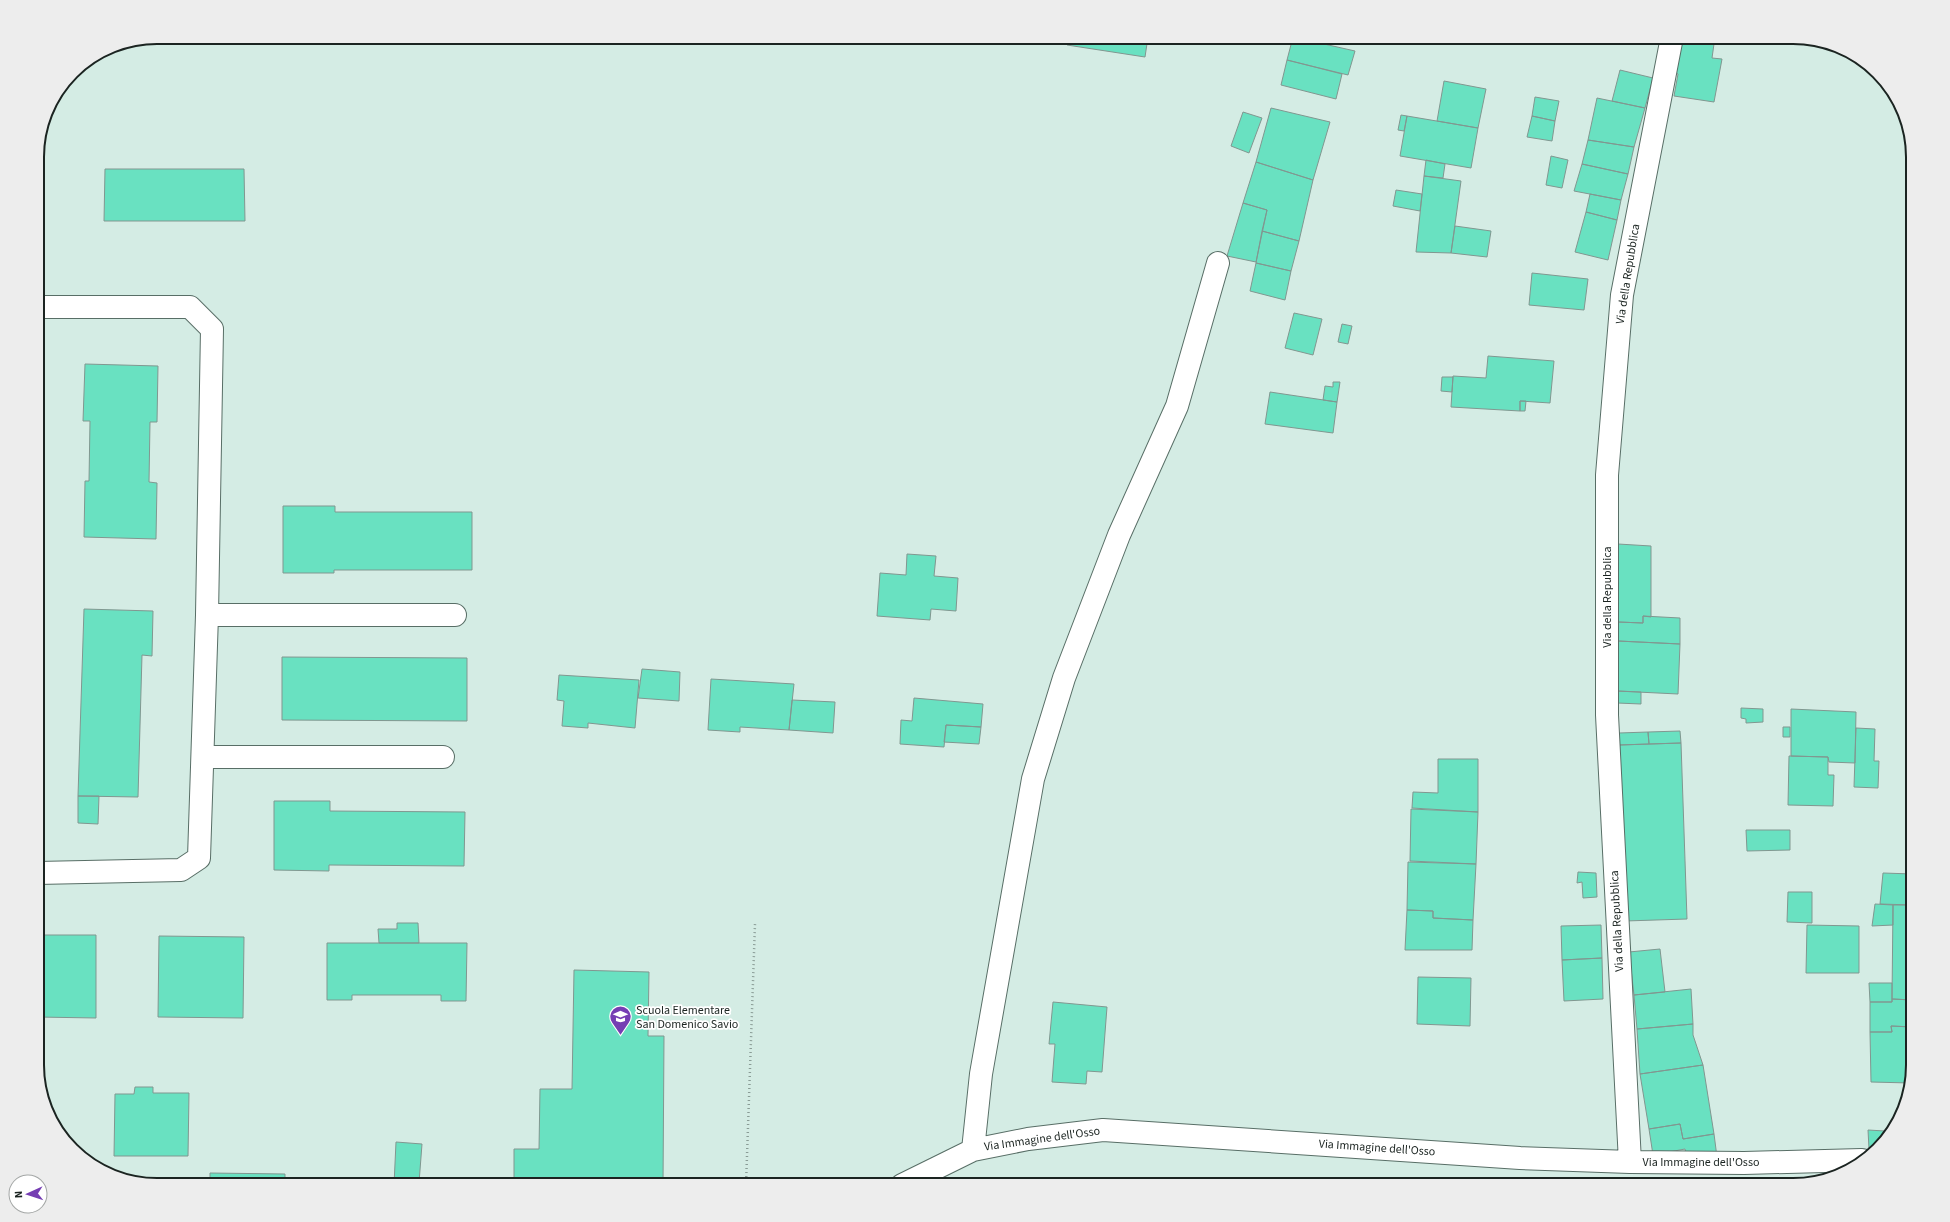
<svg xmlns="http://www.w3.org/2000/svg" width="1950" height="1222" font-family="'Source Sans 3',sans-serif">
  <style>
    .building { fill: #69e1c1; stroke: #819790 }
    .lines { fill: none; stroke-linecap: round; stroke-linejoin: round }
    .minor-casing { stroke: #586e66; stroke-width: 24 }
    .path { stroke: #8a9c96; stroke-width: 2.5; stroke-dasharray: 1 3; stroke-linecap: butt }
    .minor { stroke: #fff; stroke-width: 22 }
    .labels { text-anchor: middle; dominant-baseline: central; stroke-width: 3.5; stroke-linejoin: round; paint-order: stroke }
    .street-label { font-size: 12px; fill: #1b2421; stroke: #fff }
    .poi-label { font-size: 12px; fill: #1b2421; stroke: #fff; text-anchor: start }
    .rim { fill: none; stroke: #1b2421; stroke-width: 2 }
  </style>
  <rect width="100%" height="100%" fill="#d4ece4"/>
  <path class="building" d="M 1068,37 L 1148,37 L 1145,57 L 1067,45 Z
    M 1293,37 L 1355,51 L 1348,75 L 1287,60 Z
    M 1299,37 L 1320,37 L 1318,42 Z
    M 1682,37 L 1715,37 L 1712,58 L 1722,59 L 1714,102 L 1674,96 L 1678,74 L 1676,73 Z
    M 1287,60 L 1342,74 L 1336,99 L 1281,85 Z
    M 1620,70 L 1653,78 L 1645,108 L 1612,101 Z
    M 1444,81 L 1486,89 L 1478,128 L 1437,121 Z
    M 1535,97 L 1559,101 L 1555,121 L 1532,116 Z
    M 1597,98 L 1645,108 L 1634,147 L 1588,140 Z
    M 1271,108 L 1330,122 L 1313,180 L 1256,162 Z
    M 1243,112 L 1262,118 L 1249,153 L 1231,146 Z
    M 1401,115 L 1407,116 L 1404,131 L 1398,130 Z
    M 1407,116 L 1478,128 L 1471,168 L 1400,156 Z
    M 1532,116 L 1555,121 L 1552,141 L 1527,137 Z
    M 1588,140 L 1634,147 L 1628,174 L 1582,164 Z
    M 1551,156 L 1568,160 L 1562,188 L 1546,185 Z
    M 1426,160 L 1445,164 L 1443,178 L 1424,176 Z
    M 1256,162 L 1313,180 L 1299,241 L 1262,231 L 1267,210 L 1243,203 Z
    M 1582,164 L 1628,174 L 1621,200 L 1574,191 Z
    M 105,169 L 244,169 L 245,221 L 104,221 Z
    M 1424,176 L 1461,181 L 1451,253 L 1416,252 Z
    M 1396,190 L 1422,194 L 1420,211 L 1393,206 Z
    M 1590,194 L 1621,200 L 1617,220 L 1586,212 Z
    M 1243,203 L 1267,210 L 1256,262 L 1227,256 Z
    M 1586,212 L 1617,220 L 1608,260 L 1575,252 Z
    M 1455,226 L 1491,231 L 1487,257 L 1451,253 Z
    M 1262,231 L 1299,241 L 1291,271 L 1256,263 Z
    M 1256,263 L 1291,271 L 1285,300 L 1250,291 Z
    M 1532,273 L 1588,279 L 1584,310 L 1529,305 Z
    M 1294,313 L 1322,319 L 1313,355 L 1285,348 Z
    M 1342,324 L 1352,326 L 1348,344 L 1338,342 Z
    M 1488,356 L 1554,361 L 1550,403 L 1520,401 L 1520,411 L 1451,407 L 1453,376 L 1486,378 Z
    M 85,364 L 158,366 L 157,422 L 150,422 L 149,482 L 157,483 L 156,539 L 84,537 L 85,481 L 89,481 L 90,421 L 83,421 Z
    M 1442,377 L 1453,377 L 1452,392 L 1441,391 Z
    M 1333,382 L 1340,382 L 1337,402 L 1323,400 L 1325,386 L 1333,387 Z
    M 1270,392 L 1337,402 L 1333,433 L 1265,424 Z
    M 1520,401 L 1526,401 L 1525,411 L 1520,411 Z
    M 283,506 L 335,506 L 335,512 L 472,512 L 472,570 L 334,570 L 334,573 L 283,573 Z
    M 1618,544 L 1651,546 L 1651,617 L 1643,616 L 1643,623 L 1618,622 Z
    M 907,554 L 936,556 L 934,576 L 958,578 L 956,611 L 931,609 L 930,620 L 877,616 L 880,573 L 906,575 Z
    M 84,609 L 153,611 L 152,656 L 142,655 L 138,797 L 78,796 Z
    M 1643,616 L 1680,618 L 1680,644 L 1618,641 L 1618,622 L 1643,623 Z
    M 1618,641 L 1680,644 L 1678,694 L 1617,691 Z
    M 282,657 L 467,658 L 467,721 L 282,720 Z
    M 642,669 L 680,672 L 679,701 L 638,698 Z
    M 559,675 L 639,680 L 635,728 L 588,723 L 588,728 L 562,726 L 564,701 L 557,700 Z
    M 711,679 L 794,684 L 789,730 L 740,727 L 740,732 L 708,730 Z
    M 1617,691 L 1641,692 L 1641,704 L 1617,703 Z
    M 914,698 L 983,704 L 981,727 L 946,725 L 944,747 L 900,744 L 901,720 L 912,721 Z
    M 792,700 L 835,702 L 833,733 L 789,730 Z
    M 1741,708 L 1763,709 L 1763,722 L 1746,723 L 1746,719 L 1741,718 Z
    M 1791,709 L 1856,712 L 1855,763 L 1829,762 L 1828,757 L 1791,756 Z
    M 946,725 L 981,727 L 979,744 L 944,742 Z
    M 1783,727 L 1790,727 L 1790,737 L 1783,737 Z
    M 1856,728 L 1875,729 L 1874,761 L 1879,761 L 1878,788 L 1854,787 Z
    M 1680,731 L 1681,743 L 1649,744 L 1648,732 Z
    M 1648,732 L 1649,744 L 1619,745 L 1619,733 Z
    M 1681,743 L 1687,919 L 1625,921 L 1619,745 Z
    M 1789,756 L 1828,757 L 1828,775 L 1834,775 L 1833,806 L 1788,805 Z
    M 1438,759 L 1478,759 L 1478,812 L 1412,808 L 1413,792 L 1438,793 Z
    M 78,796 L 99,796 L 98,824 L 78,823 Z
    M 274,801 L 330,801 L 330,811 L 465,812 L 464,866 L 329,865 L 329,871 L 274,870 Z
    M 1411,809 L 1478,812 L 1476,864 L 1410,861 Z
    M 1746,830 L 1790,830 L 1790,850 L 1747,851 Z
    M 1408,862 L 1476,864 L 1473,920 L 1433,918 L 1433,911 L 1407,910 Z
    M 1578,872 L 1596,873 L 1597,897 L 1583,898 L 1582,882 L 1577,883 Z
    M 1883,873 L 1913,874 L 1913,905 L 1880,904 Z
    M 1788,892 L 1812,892 L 1812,923 L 1787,922 Z
    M 1875,904 L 1893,905 L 1893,925 L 1872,926 Z
    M 1893,905 L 1913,905 L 1913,1000 L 1892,999 Z
    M 1407,910 L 1433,911 L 1433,918 L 1473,920 L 1472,950 L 1405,950 Z
    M 397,923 L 418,923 L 419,943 L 379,943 L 378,929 L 397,929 Z
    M 1601,925 L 1602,958 L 1562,960 L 1561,926 Z
    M 1807,925 L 1859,926 L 1859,973 L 1806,973 Z
    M 37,935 L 96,935 L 96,1018 L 37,1017 Z
    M 159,936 L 244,937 L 243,1018 L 158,1017 Z
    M 327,943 L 467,943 L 466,1001 L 441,1001 L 441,995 L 352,995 L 352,1000 L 327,1000 Z
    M 1660,949 L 1665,992 L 1634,995 L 1629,952 Z
    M 1602,958 L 1603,999 L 1564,1001 L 1562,960 Z
    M 574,970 L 649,972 L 648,1036 L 664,1036 L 663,1185 L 514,1185 L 514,1149 L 539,1149 L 540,1089 L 572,1089 Z
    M 1418,977 L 1471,978 L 1470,1026 L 1417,1024 Z
    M 1869,983 L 1892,983 L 1892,1002 L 1870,1002 Z
    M 1691,989 L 1693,1024 L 1637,1029 L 1634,995 Z
    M 1892,999 L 1913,1000 L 1913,1027 L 1891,1026 L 1892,1032 L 1870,1032 L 1870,1002 L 1892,1002 Z
    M 1053,1002 L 1107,1007 L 1102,1072 L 1087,1071 L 1086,1084 L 1052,1082 L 1055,1044 L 1049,1044 Z
    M 1693,1024 L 1693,1035 L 1703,1065 L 1640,1074 L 1637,1029 Z
    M 1891,1026 L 1913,1027 L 1913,1065 L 1910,1083 L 1871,1082 L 1870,1032 L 1892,1032 Z
    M 1703,1065 L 1714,1134 L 1683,1139 L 1680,1124 L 1649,1129 L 1640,1074 Z
    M 135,1087 L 153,1087 L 153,1093 L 189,1093 L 188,1156 L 114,1156 L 115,1094 L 134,1094 Z
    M 1680,1124 L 1683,1139 L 1714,1134 L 1717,1157 L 1687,1158 L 1685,1149 L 1653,1155 L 1649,1129 Z
    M 1868,1130 L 1885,1131 L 1886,1138 L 1874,1149 L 1869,1149 Z
    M 396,1142 L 422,1144 L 419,1183 L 449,1185 L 394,1185 Z
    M 210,1173 L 285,1174 L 285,1185 L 210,1185 Z
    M 1721,1184 L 1721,1185 L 1668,1185 Z"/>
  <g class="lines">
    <defs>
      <path id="minor" d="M 37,307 L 190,307 L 212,329 L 207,615 L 199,858 L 181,870 L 37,873
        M 207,615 L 455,615
        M 203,757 L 443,757
        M 973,1150 L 981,1074 L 1033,779 L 1064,678 L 1119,535 L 1177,406 L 1218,263
        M 1630,1162 L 1607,715 L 1607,475 L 1622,295 L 1672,37
        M 902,1185 L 973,1150 L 1028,1139 L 1103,1130 L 1520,1158 L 1630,1162 L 1744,1163 L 1862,1160"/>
    </defs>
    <use href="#minor" class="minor-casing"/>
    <path class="path" d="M 37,581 L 41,337
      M 746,1185 L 755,924"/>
    <use href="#minor" class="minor"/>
  </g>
  <defs>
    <symbol id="school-pin" viewBox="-11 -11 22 30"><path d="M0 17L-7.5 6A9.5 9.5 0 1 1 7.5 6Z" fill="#753db3" stroke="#fff"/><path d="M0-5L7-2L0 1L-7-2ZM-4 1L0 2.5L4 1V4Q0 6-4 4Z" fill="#fff"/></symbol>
  </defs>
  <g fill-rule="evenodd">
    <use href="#school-pin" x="608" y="1004" width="25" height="34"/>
  </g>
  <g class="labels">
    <g class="street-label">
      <text transform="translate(1628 274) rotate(-81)">Via della Repubblica</text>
      <text transform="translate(1607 597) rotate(-90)">Via della Repubblica</text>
      <text transform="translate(1617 921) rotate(-93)">Via della Repubblica</text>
      <text transform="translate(1042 1139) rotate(-8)">Via Immagine dell'Osso</text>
      <text transform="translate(1377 1148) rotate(4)">Via Immagine dell'Osso</text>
      <text x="1701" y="1162">Via Immagine dell'Osso</text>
    </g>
    <g class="poi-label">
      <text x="636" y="1010">Scuola Elementare<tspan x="636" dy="14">San Domenico Savio</tspan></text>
    </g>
  </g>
  <path d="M0 0H1950V1222H0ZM157 44H1793A113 113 0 0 1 1906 157V1065A113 113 0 0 1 1793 1178H157A113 113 0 0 1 44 1065V157A113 113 0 0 1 157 44Z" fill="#ededed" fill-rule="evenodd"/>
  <path class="rim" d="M157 44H1793A113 113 0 0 1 1906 157V1065A113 113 0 0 1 1793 1178H157A113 113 0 0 1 44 1065V157A113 113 0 0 1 157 44Z"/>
  <g transform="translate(28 1194) rotate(267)"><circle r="19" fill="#ffffff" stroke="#a4a7a6"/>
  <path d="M0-3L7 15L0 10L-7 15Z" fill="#753db3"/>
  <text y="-6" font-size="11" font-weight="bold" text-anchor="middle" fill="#1b2421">N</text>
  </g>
</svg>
